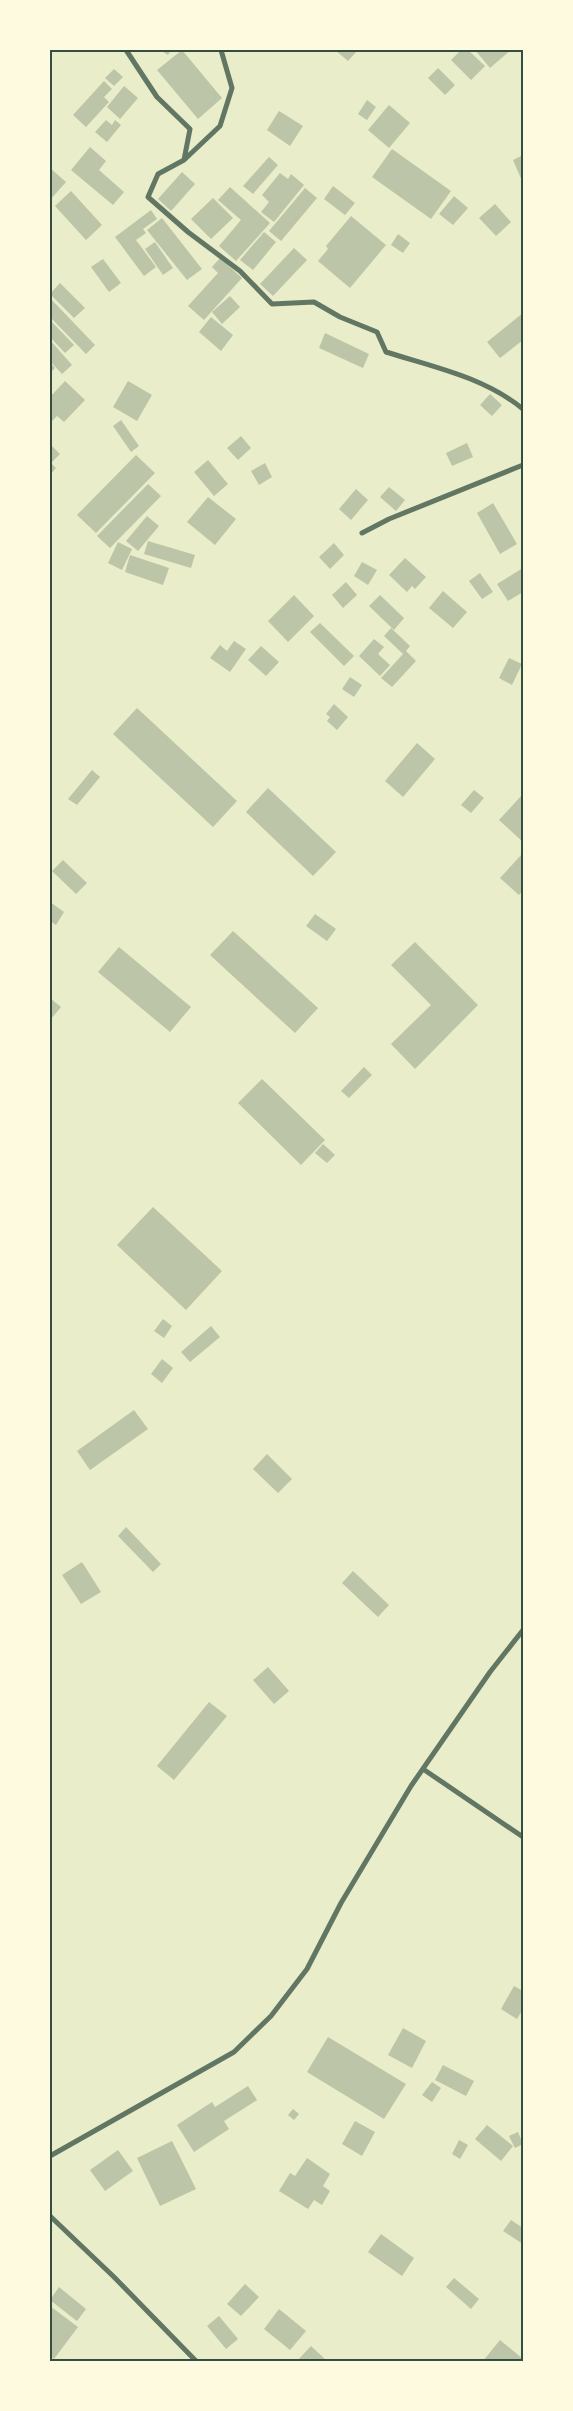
<svg xmlns="http://www.w3.org/2000/svg" width="573" height="2411" font-family="Roboto,sans-serif">
  <style>
    .building { fill: #bcc5a7 }
    .lines { fill: none; stroke-linecap: round; stroke-linejoin: round }
    .minor { stroke: #617663; stroke-width: 5 }
    .neatline { fill: none; stroke: #344e41; stroke-width: 2 }
  </style>
  <rect width="100%" height="100%" fill="#e9edc9"/>
  <path class="building" d="M 160,50 L 171,50 L 168,55 Z
    M 182,50 L 222,98 L 198,119 L 157,70 Z
    M 335,50 L 356,50 L 357,51 L 348,61 Z
    M 461,50 L 468,50 L 485,66 L 471,80 L 451,60 Z
    M 475,50 L 511,50 L 490,68 Z
    M 438,68 L 455,85 L 445,95 L 428,78 Z
    M 114,69 L 123,77 L 114,86 L 105,78 Z
    M 104,81 L 112,89 L 104,97 L 109,102 L 86,127 L 73,115 Z
    M 124,86 L 138,98 L 120,119 L 107,107 Z
    M 367,100 L 376,107 L 367,120 L 358,114 Z
    M 389,105 L 410,123 L 389,148 L 368,130 Z
    M 279,111 L 303,126 L 290,146 L 267,130 Z
    M 106,120 L 112,125 L 115,120 L 121,125 L 107,142 L 95,132 Z
    M 90,147 L 106,161 L 99,170 L 124,192 L 113,205 L 71,170 Z
    M 392,149 L 451,191 L 431,219 L 372,177 Z
    M 523,155 L 523,183 L 513,160 Z
    M 269,157 L 278,165 L 253,194 L 243,186 Z
    M 50,168 L 66,182 L 50,200 Z
    M 182,172 L 195,184 L 171,211 L 158,199 Z
    M 280,173 L 288,179 L 291,174 L 304,185 L 274,222 L 261,212 L 269,202 L 262,195 Z
    M 333,186 L 355,203 L 345,215 L 324,199 Z
    M 230,187 L 270,223 L 236,261 L 219,246 L 241,220 L 218,200 Z
    M 305,188 L 317,198 L 281,241 L 269,231 Z
    M 71,191 L 102,225 L 86,240 L 55,206 Z
    M 454,196 L 468,208 L 453,225 L 439,214 Z
    M 213,198 L 233,218 L 211,239 L 191,219 Z
    M 495,204 L 511,222 L 496,236 L 479,218 Z
    M 151,210 L 157,219 L 143,229 L 146,233 L 136,240 L 156,267 L 144,276 L 115,237 Z
    M 351,216 L 386,245 L 350,288 L 318,261 L 328,249 L 326,246 Z
    M 162,218 L 202,269 L 187,280 L 147,230 Z
    M 264,232 L 276,242 L 253,270 L 240,260 Z
    M 398,234 L 410,243 L 403,253 L 391,245 Z
    M 155,242 L 173,268 L 163,275 L 145,249 Z
    M 294,248 L 307,260 L 273,296 L 260,284 Z
    M 220,258 L 242,278 L 204,320 L 188,306 L 218,273 L 212,267 Z
    M 103,259 L 121,283 L 109,292 L 91,267 Z
    M 60,283 L 85,308 L 74,318 L 50,294 Z
    M 230,296 L 240,307 L 222,324 L 212,312 Z
    M 50,298 L 95,345 L 86,354 L 50,317 Z
    M 523,313 L 523,340 L 500,358 L 487,342 Z
    M 211,317 L 233,335 L 221,351 L 199,332 Z
    M 50,320 L 74,345 L 65,353 L 50,337 Z
    M 325,333 L 369,354 L 363,368 L 319,348 Z
    M 50,340 L 72,365 L 62,374 L 50,361 Z
    M 50,362 L 55,368 L 50,373 Z
    M 65,381 L 85,400 L 64,422 L 57,416 L 50,423 L 50,397 Z
    M 128,381 L 152,395 L 137,421 L 113,407 Z
    M 490,394 L 502,405 L 492,416 L 480,405 Z
    M 121,420 L 139,446 L 131,452 L 113,426 Z
    M 241,436 L 251,448 L 238,460 L 227,448 Z
    M 467,443 L 473,457 L 452,466 L 446,453 Z
    M 50,444 L 60,454 L 51,463 L 56,468 L 50,475 Z
    M 136,455 L 155,473 L 96,533 L 77,515 Z
    M 208,460 L 228,484 L 214,496 L 194,472 Z
    M 265,463 L 272,477 L 259,485 L 251,471 Z
    M 148,484 L 161,496 L 110,548 L 97,536 Z
    M 389,487 L 405,500 L 396,511 L 380,497 Z
    M 356,489 L 368,500 L 351,520 L 339,509 Z
    M 208,497 L 236,519 L 215,545 L 187,522 Z
    M 493,503 L 517,544 L 500,554 L 477,513 Z
    M 147,516 L 159,526 L 138,551 L 126,541 Z
    M 148,541 L 195,555 L 191,568 L 144,554 Z
    M 118,542 L 132,549 L 122,570 L 108,563 Z
    M 334,543 L 344,555 L 330,569 L 319,557 Z
    M 130,555 L 169,568 L 163,585 L 125,572 Z
    M 405,558 L 426,577 L 415,589 L 412,586 L 407,592 L 389,575 Z
    M 362,562 L 377,570 L 368,585 L 354,576 Z
    M 523,568 L 523,592 L 508,601 L 497,584 Z
    M 480,573 L 493,592 L 482,599 L 469,581 Z
    M 346,582 L 357,595 L 343,608 L 332,595 Z
    M 443,591 L 467,612 L 453,628 L 429,608 Z
    M 294,595 L 314,616 L 288,642 L 268,621 Z
    M 380,595 L 404,618 L 394,630 L 369,606 Z
    M 320,623 L 354,656 L 344,666 L 310,632 Z
    M 391,628 L 410,646 L 406,651 L 416,661 L 392,687 L 381,678 L 403,654 L 384,636 Z
    M 374,639 L 384,647 L 378,654 L 390,665 L 380,676 L 359,656 Z
    M 234,641 L 246,649 L 230,672 L 210,658 L 220,645 L 227,651 Z
    M 261,646 L 279,662 L 266,676 L 248,660 Z
    M 509,658 L 522,664 L 512,685 L 499,678 Z
    M 350,677 L 362,685 L 354,697 L 342,689 Z
    M 334,704 L 348,717 L 337,730 L 327,721 L 330,717 L 326,714 Z
    M 137,708 L 237,801 L 213,827 L 113,734 Z
    M 417,743 L 435,759 L 403,797 L 385,781 Z
    M 92,770 L 100,777 L 77,805 L 68,799 Z
    M 268,788 L 336,852 L 313,876 L 246,812 Z
    M 474,790 L 484,798 L 471,813 L 461,805 Z
    M 522,795 L 523,796 L 523,842 L 499,820 Z
    M 523,853 L 523,890 L 519,895 L 500,878 Z
    M 63,860 L 87,883 L 76,894 L 52,871 Z
    M 50,902 L 64,912 L 56,925 L 50,921 Z
    M 315,914 L 336,929 L 327,941 L 306,926 Z
    M 233,931 L 318,1008 L 295,1033 L 210,955 Z
    M 415,942 L 478,1005 L 415,1069 L 391,1044 L 431,1005 L 391,965 Z
    M 119,947 L 191,1007 L 170,1032 L 98,972 Z
    M 50,998 L 61,1007 L 50,1020 Z
    M 364,1067 L 372,1075 L 349,1098 L 341,1091 Z
    M 262,1079 L 325,1140 L 301,1165 L 238,1103 Z
    M 323,1144 L 335,1155 L 327,1163 L 315,1153 Z
    M 153,1207 L 222,1271 L 186,1310 L 117,1245 Z
    M 163,1319 L 172,1326 L 164,1338 L 154,1331 Z
    M 211,1326 L 220,1337 L 190,1362 L 181,1352 Z
    M 162,1359 L 173,1368 L 162,1383 L 151,1374 Z
    M 134,1410 L 148,1429 L 90,1470 L 77,1451 Z
    M 267,1454 L 292,1479 L 278,1493 L 253,1469 Z
    M 126,1527 L 161,1564 L 153,1572 L 118,1536 Z
    M 82,1562 L 101,1592 L 81,1604 L 62,1575 Z
    M 353,1571 L 389,1605 L 378,1617 L 342,1583 Z
    M 268,1667 L 289,1691 L 274,1704 L 253,1680 Z
    M 209,1702 L 227,1716 L 174,1780 L 157,1766 Z
    M 514,1986 L 523,1991 L 523,2009 L 517,2019 L 501,2009 Z
    M 403,2028 L 426,2041 L 412,2068 L 388,2055 Z
    M 328,2037 L 406,2084 L 384,2119 L 307,2072 Z
    M 443,2065 L 474,2081 L 466,2096 L 435,2080 Z
    M 432,2082 L 441,2088 L 432,2102 L 422,2095 Z
    M 248,2086 L 257,2100 L 224,2121 L 229,2129 L 194,2152 L 177,2125 L 212,2102 L 215,2107 Z
    M 293,2109 L 299,2114 L 294,2120 L 288,2115 Z
    M 355,2121 L 375,2132 L 362,2156 L 342,2144 Z
    M 487,2125 L 513,2146 L 501,2161 L 475,2139 Z
    M 518,2132 L 523,2144 L 515,2148 L 509,2136 Z
    M 459,2140 L 468,2145 L 460,2159 L 452,2154 Z
    M 172,2141 L 196,2189 L 160,2206 L 137,2158 Z
    M 118,2150 L 133,2171 L 105,2191 L 90,2170 Z
    M 307,2158 L 330,2174 L 323,2186 L 330,2191 L 322,2205 L 314,2200 L 308,2209 L 279,2191 L 290,2173 L 295,2176 Z
    M 511,2220 L 523,2228 L 523,2244 L 503,2231 Z
    M 381,2234 L 414,2258 L 402,2276 L 368,2252 Z
    M 454,2278 L 479,2299 L 471,2309 L 446,2287 Z
    M 245,2284 L 259,2297 L 241,2316 L 227,2304 Z
    M 59,2287 L 86,2309 L 77,2321 L 50,2300 Z
    M 50,2306 L 78,2327 L 54,2359 L 50,2356 Z
    M 279,2309 L 306,2331 L 290,2350 L 264,2329 Z
    M 219,2316 L 238,2339 L 226,2349 L 207,2326 Z
    M 500,2340 L 523,2359 L 523,2361 L 483,2361 Z
    M 311,2346 L 327,2361 L 297,2361 Z"/>
  <g class="lines">
    <path class="minor" d="M 126,50 L 157,97 L 190,129 L 184,160 L 158,174 L 148,197 L 188,232 L 240,271 L 272,304 L 314,302 L 340,317 L 377,332 L 386,352 C 433,367 484,377 523,409
      M 184,160 L 220,126 L 232,88 L 221,50
      M 362,533 L 389,519 L 523,465
      M 423,1769 L 523,1837
      M 50,2156 L 234,2052 L 271,2016 L 307,1969 L 341,1903 L 411,1786 L 490,1672 L 523,1630
      M 50,2216 L 114,2277 L 196,2361"/>
  </g>
  <rect width="573" height="2411" fill="none" stroke="#fefae0" stroke-width="102"/>
  <rect x="51" y="51" width="471" height="2309" class="neatline"/>
</svg>
